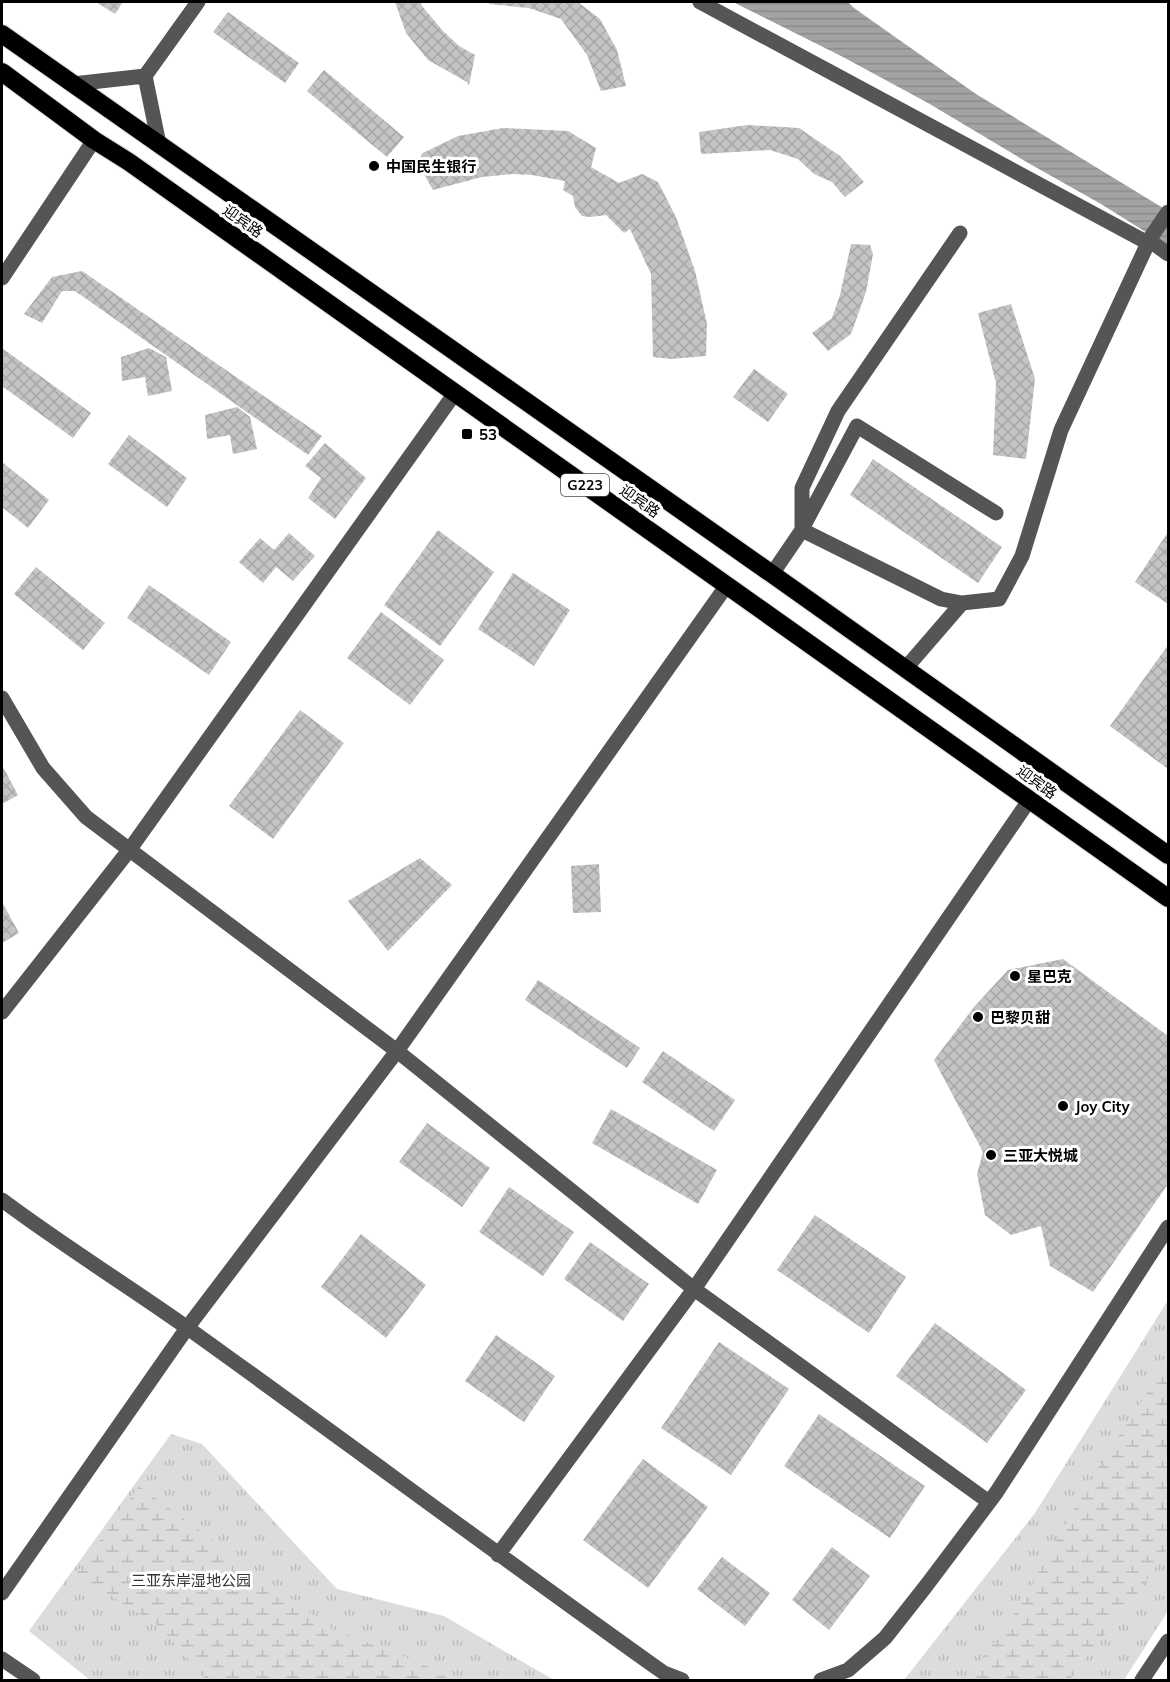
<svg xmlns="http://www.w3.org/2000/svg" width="1170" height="1682" font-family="Mulish,'Noto Sans SC',sans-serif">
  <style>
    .grass { fill: url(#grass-tufts) }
    .wetland { fill: url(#wetland-marsh) }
    .water { fill: url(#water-rules) }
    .building { fill: url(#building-cross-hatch) }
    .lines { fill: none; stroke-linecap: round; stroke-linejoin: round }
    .highway-casing { stroke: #dbdbdb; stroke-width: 20 }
    .minor { stroke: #555; stroke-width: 15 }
    .highway { stroke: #000; stroke-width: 18 }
    .poi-dot { fill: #000; stroke: #fff; stroke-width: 2 }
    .labels { text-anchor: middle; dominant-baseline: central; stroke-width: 6; stroke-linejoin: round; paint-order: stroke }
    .shield { fill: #fff; stroke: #4c4c4c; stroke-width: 1.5 }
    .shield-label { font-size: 14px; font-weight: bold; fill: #000 }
    .poi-label { font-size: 15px; font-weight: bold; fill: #000; stroke: #fff; text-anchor: start }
    .street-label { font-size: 15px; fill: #000; stroke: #fff }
    .park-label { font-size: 15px; fill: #333; stroke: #fff }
  </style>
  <defs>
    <pattern id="grass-tufts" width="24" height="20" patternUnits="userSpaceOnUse" patternTransform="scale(1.5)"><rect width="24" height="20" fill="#dcdcdc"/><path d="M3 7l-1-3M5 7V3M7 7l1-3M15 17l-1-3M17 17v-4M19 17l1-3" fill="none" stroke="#bbb"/></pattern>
    <pattern id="wetland-marsh" width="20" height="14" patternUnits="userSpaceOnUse" patternTransform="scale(1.5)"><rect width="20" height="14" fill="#dcdcdc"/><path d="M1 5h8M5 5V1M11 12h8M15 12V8" fill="none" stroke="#bbb"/></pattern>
    <pattern id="water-rules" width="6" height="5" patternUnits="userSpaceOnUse" patternTransform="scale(1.5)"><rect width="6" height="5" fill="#a3a3a3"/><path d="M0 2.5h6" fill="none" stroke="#8b8b8b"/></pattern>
    <pattern id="building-cross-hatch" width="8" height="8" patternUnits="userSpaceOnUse" patternTransform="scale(1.5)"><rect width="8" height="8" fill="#c4c4c4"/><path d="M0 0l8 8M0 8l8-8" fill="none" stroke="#a7a7a7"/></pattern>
  </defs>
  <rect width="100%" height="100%" fill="#fff"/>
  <path class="grass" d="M 1168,1300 L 1168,1611 L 1124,1680 L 904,1680 L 1035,1513 Z
    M 171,1434 L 202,1444 L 337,1589 L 444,1616 L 554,1680 L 90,1680 L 29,1631 Z"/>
  <path class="wetland" d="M 1168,1361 L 1168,1547 L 1145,1583 L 1069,1680 L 967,1680 L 1015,1613 L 1099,1466 Z
    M 139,1486 L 332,1629 L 423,1664 L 451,1680 L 207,1680 L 159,1626 L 76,1574 Z"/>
  <path class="water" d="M 733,2 L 848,2 L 854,8 L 976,94 L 1168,211 L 1168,246 L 1101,204 L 1030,164 L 928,103 L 843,57 Z"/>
  <path class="building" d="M 96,2 L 123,2 L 115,14 Z
    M 395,2 L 421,2 L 422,6 L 443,31 L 459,46 L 475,55 L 469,85 L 467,82 L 428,60 L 406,33 Z
    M 490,2 L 578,2 L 600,19 L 617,50 L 626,86 L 601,91 L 587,55 L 561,19 L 529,8 L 489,4 Z
    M 228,12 L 299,63 L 285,83 L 213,32 Z
    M 324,70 L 404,137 L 387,157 L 307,91 Z
    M 747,125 L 799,128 L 840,156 L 864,182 L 845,197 L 832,182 L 814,174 L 798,159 L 770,150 L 701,154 L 699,132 Z
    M 503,128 L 568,131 L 596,148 L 591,167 L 619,183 L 642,174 L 658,182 L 676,217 L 695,271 L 707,324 L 706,356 L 670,359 L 653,357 L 651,274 L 630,229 L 624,233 L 606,215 L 590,217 L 582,216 L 575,207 L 573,196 L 563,190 L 565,181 L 532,175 L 512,174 L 482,177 L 433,190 L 417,162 L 423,153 L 458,136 Z
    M 851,244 L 870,245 L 873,254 L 866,292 L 851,334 L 828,351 L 812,333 L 832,318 L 840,295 Z
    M 82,271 L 322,436 L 308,455 L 75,291 L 62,291 L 42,323 L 24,314 L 52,277 Z
    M 1011,304 L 1035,379 L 1026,459 L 993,455 L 996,383 L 978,313 Z
    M 2,348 L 91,413 L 73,438 L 2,386 Z
    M 149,348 L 166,357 L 172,391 L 148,396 L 145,377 L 122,381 L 121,357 Z
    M 754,369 L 788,394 L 768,422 L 733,397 Z
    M 237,407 L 250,417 L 257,449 L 233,454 L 230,435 L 207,439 L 205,415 Z
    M 129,435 L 187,478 L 167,507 L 108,464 Z
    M 325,443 L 366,478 L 335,519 L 308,498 L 321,478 L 305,466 Z
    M 873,459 L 1002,547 L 978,583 L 850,495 Z
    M 2,462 L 49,500 L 28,528 L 2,507 Z
    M 438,530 L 494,572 L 440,646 L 384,605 Z
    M 1168,532 L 1168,604 L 1135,582 Z
    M 289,533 L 315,556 L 293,581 L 276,567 L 263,583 L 239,562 L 260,538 L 274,550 Z
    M 36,567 L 105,623 L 83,650 L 14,594 Z
    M 513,573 L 570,610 L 534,666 L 478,629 Z
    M 149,585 L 231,642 L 209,675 L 127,618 Z
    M 381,612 L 444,660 L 410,705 L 347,658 Z
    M 1168,645 L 1168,769 L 1110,726 Z
    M 300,710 L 344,743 L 273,839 L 229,806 Z
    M 2,765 L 18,795 L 2,804 Z
    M 420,858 L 452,885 L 388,951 L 348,901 Z
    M 599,864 L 601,912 L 573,913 L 571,866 Z
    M 2,902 L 19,933 L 2,943 Z
    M 1063,959 L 1168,1036 L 1168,1184 L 1093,1292 L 1050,1266 L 1041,1226 L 1011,1235 L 985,1215 L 977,1174 L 983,1152 L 934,1060 L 974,1007 L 1008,970 Z
    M 538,980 L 640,1048 L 627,1068 L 525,1000 Z
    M 663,1051 L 735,1100 L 714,1131 L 642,1082 Z
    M 611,1109 L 717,1170 L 698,1204 L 592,1143 Z
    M 427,1123 L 490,1168 L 462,1207 L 399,1162 Z
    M 509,1187 L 574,1232 L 543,1276 L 479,1232 Z
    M 815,1215 L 906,1277 L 869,1333 L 777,1270 Z
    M 361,1234 L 426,1285 L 386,1338 L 321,1287 Z
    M 590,1242 L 649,1284 L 623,1321 L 564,1279 Z
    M 935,1323 L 1026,1390 L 987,1443 L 896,1376 Z
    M 496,1335 L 555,1376 L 524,1422 L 465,1381 Z
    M 719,1342 L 789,1389 L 731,1475 L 661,1428 Z
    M 819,1414 L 925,1486 L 890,1538 L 784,1466 Z
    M 643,1459 L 708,1507 L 648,1588 L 583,1540 Z
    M 832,1547 L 870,1576 L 829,1630 L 792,1600 Z
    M 722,1557 L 770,1593 L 745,1626 L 697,1589 Z"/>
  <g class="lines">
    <defs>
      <path id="highway" d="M 2,34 L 772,574 L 1168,855
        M 2,72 L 94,140 L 129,162 L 1168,898"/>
    </defs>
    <use href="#highway" class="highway-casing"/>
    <path class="minor" d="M 700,2 L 1148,243 L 1149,240 L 1168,254
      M 145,76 L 159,144
      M 73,84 L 145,76 L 198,2
      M 1149,240 L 1168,212
      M 2,278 L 94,140
      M 803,527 L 857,426 L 996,513
      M 802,530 L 802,488 L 838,411 L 960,233
      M 772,574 L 802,530 L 941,599 L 962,603 L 999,599 L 1022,556 L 1061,430 L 1148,243
      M 905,669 L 962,603
      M 2,698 L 43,768 L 86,817 L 397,1051 L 694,1289 L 989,1502
      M 2,1012 L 130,849 L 455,393
      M 2,1200 C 62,1245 127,1285 189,1329 C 348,1443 505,1560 664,1673 L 682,1680
      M 498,1555 L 694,1289 L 1030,799
      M 2,1593 L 187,1328 L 397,1051 L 727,585
      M 2,1659 L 33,1680
      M 821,1680 L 848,1670 L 885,1638 L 926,1586 L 996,1493 L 1168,1227
      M 1142,1680 L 1168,1641"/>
    <use href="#highway" class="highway"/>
  </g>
  <g class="poi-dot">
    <circle cx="374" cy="166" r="6"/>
    <rect x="461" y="428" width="12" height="12" rx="3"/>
    <circle cx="1015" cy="976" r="6"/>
    <circle cx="978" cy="1017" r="6"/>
    <circle cx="1063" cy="1106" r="6"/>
    <circle cx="991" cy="1155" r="6"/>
  </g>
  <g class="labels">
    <rect class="shield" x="561" y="474" width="48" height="22" rx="4.5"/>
    <g class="shield-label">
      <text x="585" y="485">G223</text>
    </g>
    <g class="poi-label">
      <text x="386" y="166">中国民生银行</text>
      <text x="479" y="434">53</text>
      <text x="1027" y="976">星巴克</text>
      <text x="990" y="1017">巴黎贝甜</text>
      <text x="1075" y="1106">Joy City</text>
      <text x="1003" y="1155">三亚大悦城</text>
    </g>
    <g class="street-label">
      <text transform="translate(243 221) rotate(35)">迎宾路</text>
      <text transform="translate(640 501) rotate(35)">迎宾路</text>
      <text transform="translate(1037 782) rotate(36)">迎宾路</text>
    </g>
    <g class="park-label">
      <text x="191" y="1580">三亚东岸湿地公园</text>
    </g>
  </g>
  <rect width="1170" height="1682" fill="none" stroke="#000000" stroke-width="6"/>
</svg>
